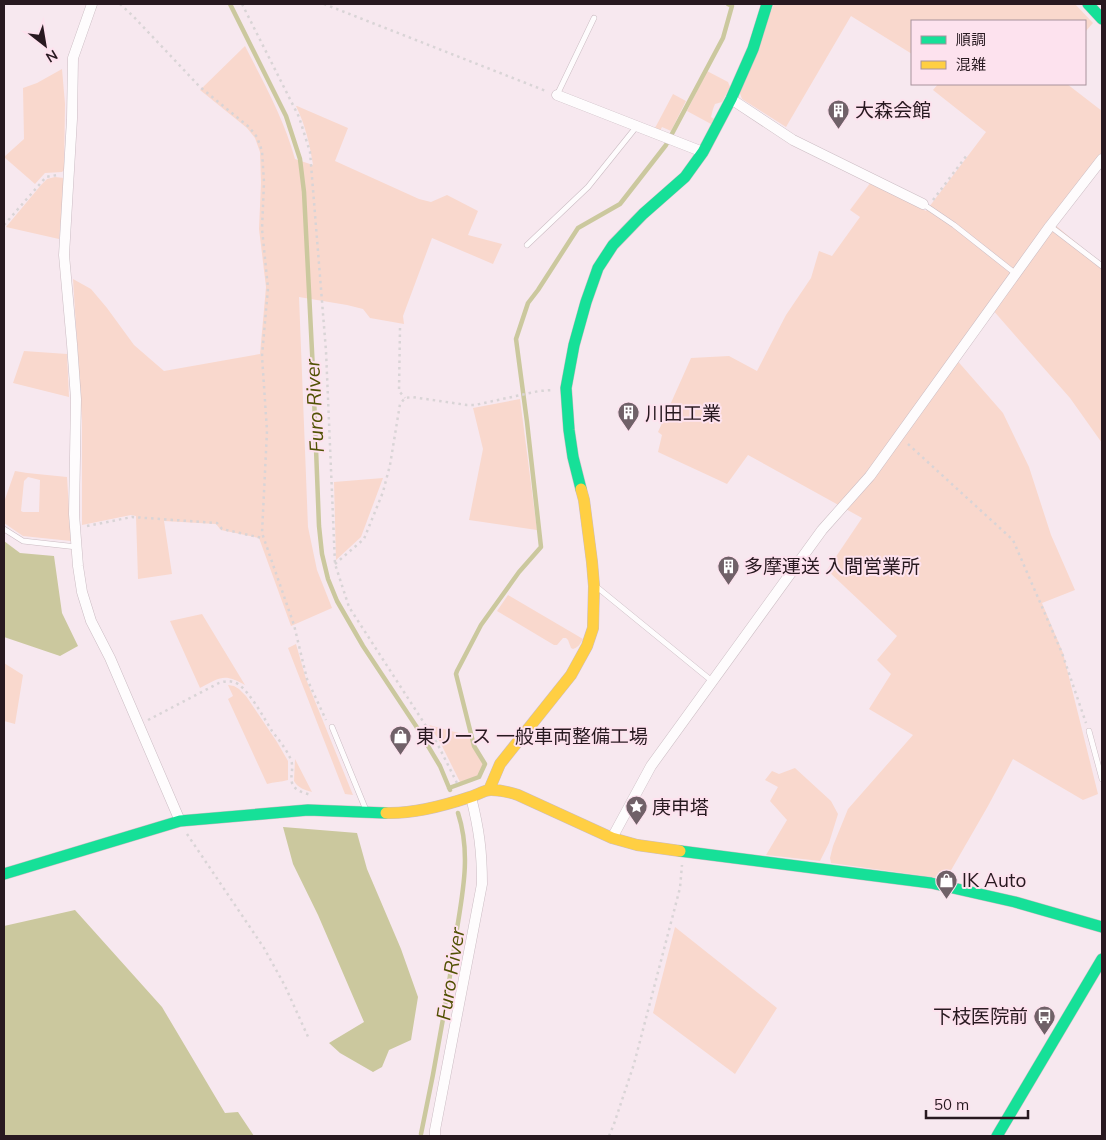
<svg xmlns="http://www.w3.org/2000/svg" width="1106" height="1140" font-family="Mulish,'Noto Sans JP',sans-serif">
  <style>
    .green { fill: #f9d8cd; fill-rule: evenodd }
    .water { fill: #cbc89e }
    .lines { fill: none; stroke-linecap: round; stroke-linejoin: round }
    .stream { stroke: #cbc89e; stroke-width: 4.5 }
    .lane-casing { stroke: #cbbcc3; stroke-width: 6 }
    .street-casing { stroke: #cbbcc3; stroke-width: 11 }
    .fast-casing { stroke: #cbbcc3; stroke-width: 12 }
    .slow-casing { stroke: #cbbcc3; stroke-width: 12 }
    .path { stroke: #d9d4d6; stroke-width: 2.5; stroke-dasharray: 2.5 4; stroke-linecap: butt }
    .lane { stroke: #fefcfd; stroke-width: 5 }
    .street { stroke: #fefcfd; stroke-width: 10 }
    .fast { stroke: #16e098; stroke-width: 11 }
    .slow { stroke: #ffcf43; stroke-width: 11 }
    .labels { text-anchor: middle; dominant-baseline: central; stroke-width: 4; stroke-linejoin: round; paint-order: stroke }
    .poi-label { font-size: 19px; fill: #281920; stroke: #fde2ee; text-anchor: start }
    .water-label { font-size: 20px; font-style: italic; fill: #515103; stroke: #fde2ee }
  </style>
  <rect width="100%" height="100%" fill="#f7e8ef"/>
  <path class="green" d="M 774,4 L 1075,4 L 1093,23 L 1085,32 L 1085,21 L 912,21 L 912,54 L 851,16 L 786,127 L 742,99 L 739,91 Z
    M 245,46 C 264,83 284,119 295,159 L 313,165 C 310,145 305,124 296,106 L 297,106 L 348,128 L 335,161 L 419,199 L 431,202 L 447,195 L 478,211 L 468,235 L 502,244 L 493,264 L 432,238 L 403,316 L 404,324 L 370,318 L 363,309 L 347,305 L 299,297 L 308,527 L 317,570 L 332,608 L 291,626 L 259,538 L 221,530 L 216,524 L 164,521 L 172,574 L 138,579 L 136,516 L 131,515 L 82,525 L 82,421 L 73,279 L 91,289 L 107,308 L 134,345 L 164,371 L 260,354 L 266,287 L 259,229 L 261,183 L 260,152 L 255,138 L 247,128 L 200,90 Z
    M 62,69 L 65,104 L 64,170 L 62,172 L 45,173 L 35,184 L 4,157 L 24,139 L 23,88 L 37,83 Z
    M 707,71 L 728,82 L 730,87 L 722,102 L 715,104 L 713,109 L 711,117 L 714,119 L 711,124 L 687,111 Z
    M 938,84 L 1067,84 L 1102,111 L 1102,162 L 1054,224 L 1102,264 L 1102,443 L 1070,398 L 992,309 L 955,358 L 1003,413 L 1029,467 L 1051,535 L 1075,590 L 1042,603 L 1063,653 L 1098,794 L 1083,800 L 1013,759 L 988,806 L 946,879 L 831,863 L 830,858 L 833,846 L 848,809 L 913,735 L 869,709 L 891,674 L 877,660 L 897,636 L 827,570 L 862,518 L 748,455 L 727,484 L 658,452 L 662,435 L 658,432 L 691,358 L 729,356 L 757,371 L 786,315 L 811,278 L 819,251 L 832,256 L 860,217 L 850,210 L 871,182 L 926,211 L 986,132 L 933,90 Z
    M 673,94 L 686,101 L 671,131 L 662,127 L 660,131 L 655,128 Z
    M 55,177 L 64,178 L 64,192 L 59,239 L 6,227 L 41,185 L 47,179 Z
    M 24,351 L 67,354 L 69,397 L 13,383 Z
    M 520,399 L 537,530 L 469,520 L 483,449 L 473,408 Z
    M 15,471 L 27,473 L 67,477 L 71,541 L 23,536 L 4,523 L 4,502 ZM 28,477 L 40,480 L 39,512 L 23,512 L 21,511 L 24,481 Z
    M 383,478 L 361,537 L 336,560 L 334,482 Z
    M 508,595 L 583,639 C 580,644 579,647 573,649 L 571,648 L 568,640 L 566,638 L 563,638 L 557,645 L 554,645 L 497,611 Z
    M 202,614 L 245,685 C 224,673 221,677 200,688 L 170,621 Z
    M 296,644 L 306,679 L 353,795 L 345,794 L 288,648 Z
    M 4,663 L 23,675 L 15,724 L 4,721 Z
    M 228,685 L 234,686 L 239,689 L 246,696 L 277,742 L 288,761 L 288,780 C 281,782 274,782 267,784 L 228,699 L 233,696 Z
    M 429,725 L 470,736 L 473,747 L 483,764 L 478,776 L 460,782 L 440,742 Z
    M 295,759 L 312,792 C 305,790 298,788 294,781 Z
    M 795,768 L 831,801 L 838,814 L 829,843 L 820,861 L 766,855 L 787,820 L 770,801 L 778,787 L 765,780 L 772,771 L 779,774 Z
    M 675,927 L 777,1008 L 735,1074 L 653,1013 Z"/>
  <path class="water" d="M 4,541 L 20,553 L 54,556 L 62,613 L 78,646 L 60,656 L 4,637 Z
    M 283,827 L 357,833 L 367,869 L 401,949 L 418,997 L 411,1040 L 389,1050 L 382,1067 L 373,1072 L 340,1053 L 329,1043 L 364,1022 L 318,915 L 293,864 Z
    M 75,910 L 162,1007 L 225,1113 L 238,1112 L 254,1136 L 4,1136 L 4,926 Z"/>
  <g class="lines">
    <path class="stream" d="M 230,4 L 286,116 L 300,159 L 304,192 L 313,371 L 319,526 L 322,554 L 328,579 L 337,601 L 363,646 L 416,726 L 440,766 L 450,790
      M 449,788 L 479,777 L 485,764 L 474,746 L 456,674 L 457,671 L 481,625 L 519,572 L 541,547 L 527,422 L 516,339 L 528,303 L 538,290 L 578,228 L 620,204 L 666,145 L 723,38 L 732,6 L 728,4
      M 421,1134 C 434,1073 445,1011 454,949 C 460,903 473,859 458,813"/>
    <defs>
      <path id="lane" d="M 557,95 L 594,18
        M 923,204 L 954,225 L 1016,274
        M 1050,226 L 1102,266
        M 527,245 L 588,187 L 637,126
        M 4,529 L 23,541 L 77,547
        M 598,588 L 712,681
        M 332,727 L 366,810
        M 1089,731 L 1102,779"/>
      <path id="street" d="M 92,4 L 73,58 L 72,119 L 64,255 L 72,344 L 76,399 L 74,514 L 78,566 L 82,592 L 91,621 L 110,658 L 180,821
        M 557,95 L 703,152
        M 731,99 L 793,140 L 923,204
        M 612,838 L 651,766 L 822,530 L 870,476 L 1050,226 L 1102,159
        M 435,1136 L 435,1130 L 482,884 C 482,851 479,829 471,797"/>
      <path id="fast" d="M 1088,4 L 1102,19
        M 581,489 L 573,457 L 569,430 L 566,388 L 574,345 L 586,302 L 598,268 L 613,245 L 643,214 L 685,177 L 703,152 L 731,99 L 753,49 L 767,4
        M 680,851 L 931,883 L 1015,902 L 1102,927
        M 4,874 L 180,821 L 308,810 L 386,813
        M 997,1136 L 1102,959"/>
      <path id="slow" d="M 489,790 L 500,764 L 571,675 L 587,646 L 593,628 L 594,586 L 592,562 L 584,500 L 581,489
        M 386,813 C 414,814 443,806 470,797 C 477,795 484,790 491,790 C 501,790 509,792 518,795 L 612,838 L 637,845 L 680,851"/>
    </defs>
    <use href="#lane" class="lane-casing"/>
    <use href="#street" class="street-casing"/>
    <use href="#fast" class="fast-casing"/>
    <use href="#slow" class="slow-casing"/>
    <path class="path" d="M 120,4 L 133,16 L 200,87 L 249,127 L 257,137 L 262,151 L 264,182 L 262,229 L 268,288 L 262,356 L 267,431 L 262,533 L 294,625 L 307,679 L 326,720
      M 242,4 L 299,117 L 310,152 L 326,351 L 335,564 L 349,607 L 437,743 L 458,785
      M 324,4 L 546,91
      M 933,200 L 967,155
      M 4,225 L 46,177 L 57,175
      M 400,328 L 399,391 L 405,398
      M 908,444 L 1013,540 L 1062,653 L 1086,723
      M 87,526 L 132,517 L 217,523 L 222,529 L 262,538
      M 335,564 L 364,539 L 383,492 L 390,465 L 400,404 L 405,398 L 412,397 L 467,405 L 475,405 L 539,391 L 552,390
      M 148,720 L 219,683 C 225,681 231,680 238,684 C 250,692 264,718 272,731 C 279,740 287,750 291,760 C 294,768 290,776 292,783 C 295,791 304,793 311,795
      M 187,834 L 264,948 L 285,986 L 309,1039
      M 609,1136 L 614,1124 L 634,1064 L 680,888 L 682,865"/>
    <use href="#lane" class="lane"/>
    <use href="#street" class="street"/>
    <use href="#fast" class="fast"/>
    <use href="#slow" class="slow"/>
  </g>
  <defs>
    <symbol id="building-pin" viewBox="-11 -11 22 30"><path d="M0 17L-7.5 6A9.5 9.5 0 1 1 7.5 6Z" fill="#706168" stroke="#fde2ee"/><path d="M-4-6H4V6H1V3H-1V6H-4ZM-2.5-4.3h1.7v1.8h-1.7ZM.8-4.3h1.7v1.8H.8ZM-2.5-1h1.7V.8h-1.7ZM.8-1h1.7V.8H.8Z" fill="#fff"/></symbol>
    <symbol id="shop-pin" viewBox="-11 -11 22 30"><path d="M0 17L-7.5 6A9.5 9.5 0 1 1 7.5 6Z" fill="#706168" stroke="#fde2ee"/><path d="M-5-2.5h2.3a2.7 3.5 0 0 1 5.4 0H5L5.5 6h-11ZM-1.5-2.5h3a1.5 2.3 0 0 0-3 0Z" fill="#fff"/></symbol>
    <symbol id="sight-pin" viewBox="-11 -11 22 30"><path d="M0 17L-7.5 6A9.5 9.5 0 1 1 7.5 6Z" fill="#706168" stroke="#fde2ee"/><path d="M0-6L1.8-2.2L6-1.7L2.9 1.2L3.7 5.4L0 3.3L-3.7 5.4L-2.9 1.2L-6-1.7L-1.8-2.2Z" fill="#fff"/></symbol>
    <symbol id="bus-pin" viewBox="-11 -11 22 30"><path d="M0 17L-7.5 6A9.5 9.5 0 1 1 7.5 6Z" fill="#706168" stroke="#fde2ee"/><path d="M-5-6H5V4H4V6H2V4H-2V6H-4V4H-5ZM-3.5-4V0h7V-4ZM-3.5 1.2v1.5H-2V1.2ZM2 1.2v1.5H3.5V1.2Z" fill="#fff"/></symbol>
  </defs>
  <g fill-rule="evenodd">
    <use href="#building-pin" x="826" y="98" width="25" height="34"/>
    <use href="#building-pin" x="616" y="400" width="25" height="34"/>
    <use href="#building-pin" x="716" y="554" width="25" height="34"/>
    <use href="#shop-pin" x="388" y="724" width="25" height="34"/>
    <use href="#sight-pin" x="624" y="794" width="25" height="34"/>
    <use href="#shop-pin" x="934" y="868" width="25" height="34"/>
    <use href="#bus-pin" x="1032" y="1004" width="25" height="34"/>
  </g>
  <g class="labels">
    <g class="poi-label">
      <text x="855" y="110">大森会館</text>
      <text x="645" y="413">川田工業</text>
      <text x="744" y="566">多摩運送 入間営業所</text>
      <text x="416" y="736">東リース 一般車両整備工場</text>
      <text x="652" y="807">庚申塔</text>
      <text x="962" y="880">IK Auto</text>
      <text x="1028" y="1016" text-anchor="end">下枝医院前</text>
    </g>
    <g class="water-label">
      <text transform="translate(314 406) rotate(-93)">Furo River</text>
      <text transform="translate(450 974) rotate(-81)">Furo River</text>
    </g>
  </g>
  <rect width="1106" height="1140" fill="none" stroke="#281920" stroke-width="10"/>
  <rect x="911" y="20" width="175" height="65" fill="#fde2ee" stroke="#a8929c"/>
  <rect x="921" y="36" width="25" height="8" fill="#16e098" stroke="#a8929c"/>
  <text x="956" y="45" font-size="15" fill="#281920">順調</text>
  <rect x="921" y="61" width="25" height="8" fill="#ffcf43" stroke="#a8929c"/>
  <text x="956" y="70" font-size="15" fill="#281920">混雑</text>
  <g transform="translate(45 45) rotate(149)" stroke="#fde2ee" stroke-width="4" paint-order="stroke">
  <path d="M0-4L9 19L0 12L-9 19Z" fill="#281920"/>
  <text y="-8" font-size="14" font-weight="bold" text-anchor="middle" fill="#281920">N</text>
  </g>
  <path d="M926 1110v8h102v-8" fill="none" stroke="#281920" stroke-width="2.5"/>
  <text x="934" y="1110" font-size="15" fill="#281920" stroke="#fde2ee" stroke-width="4" paint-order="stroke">50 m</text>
</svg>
